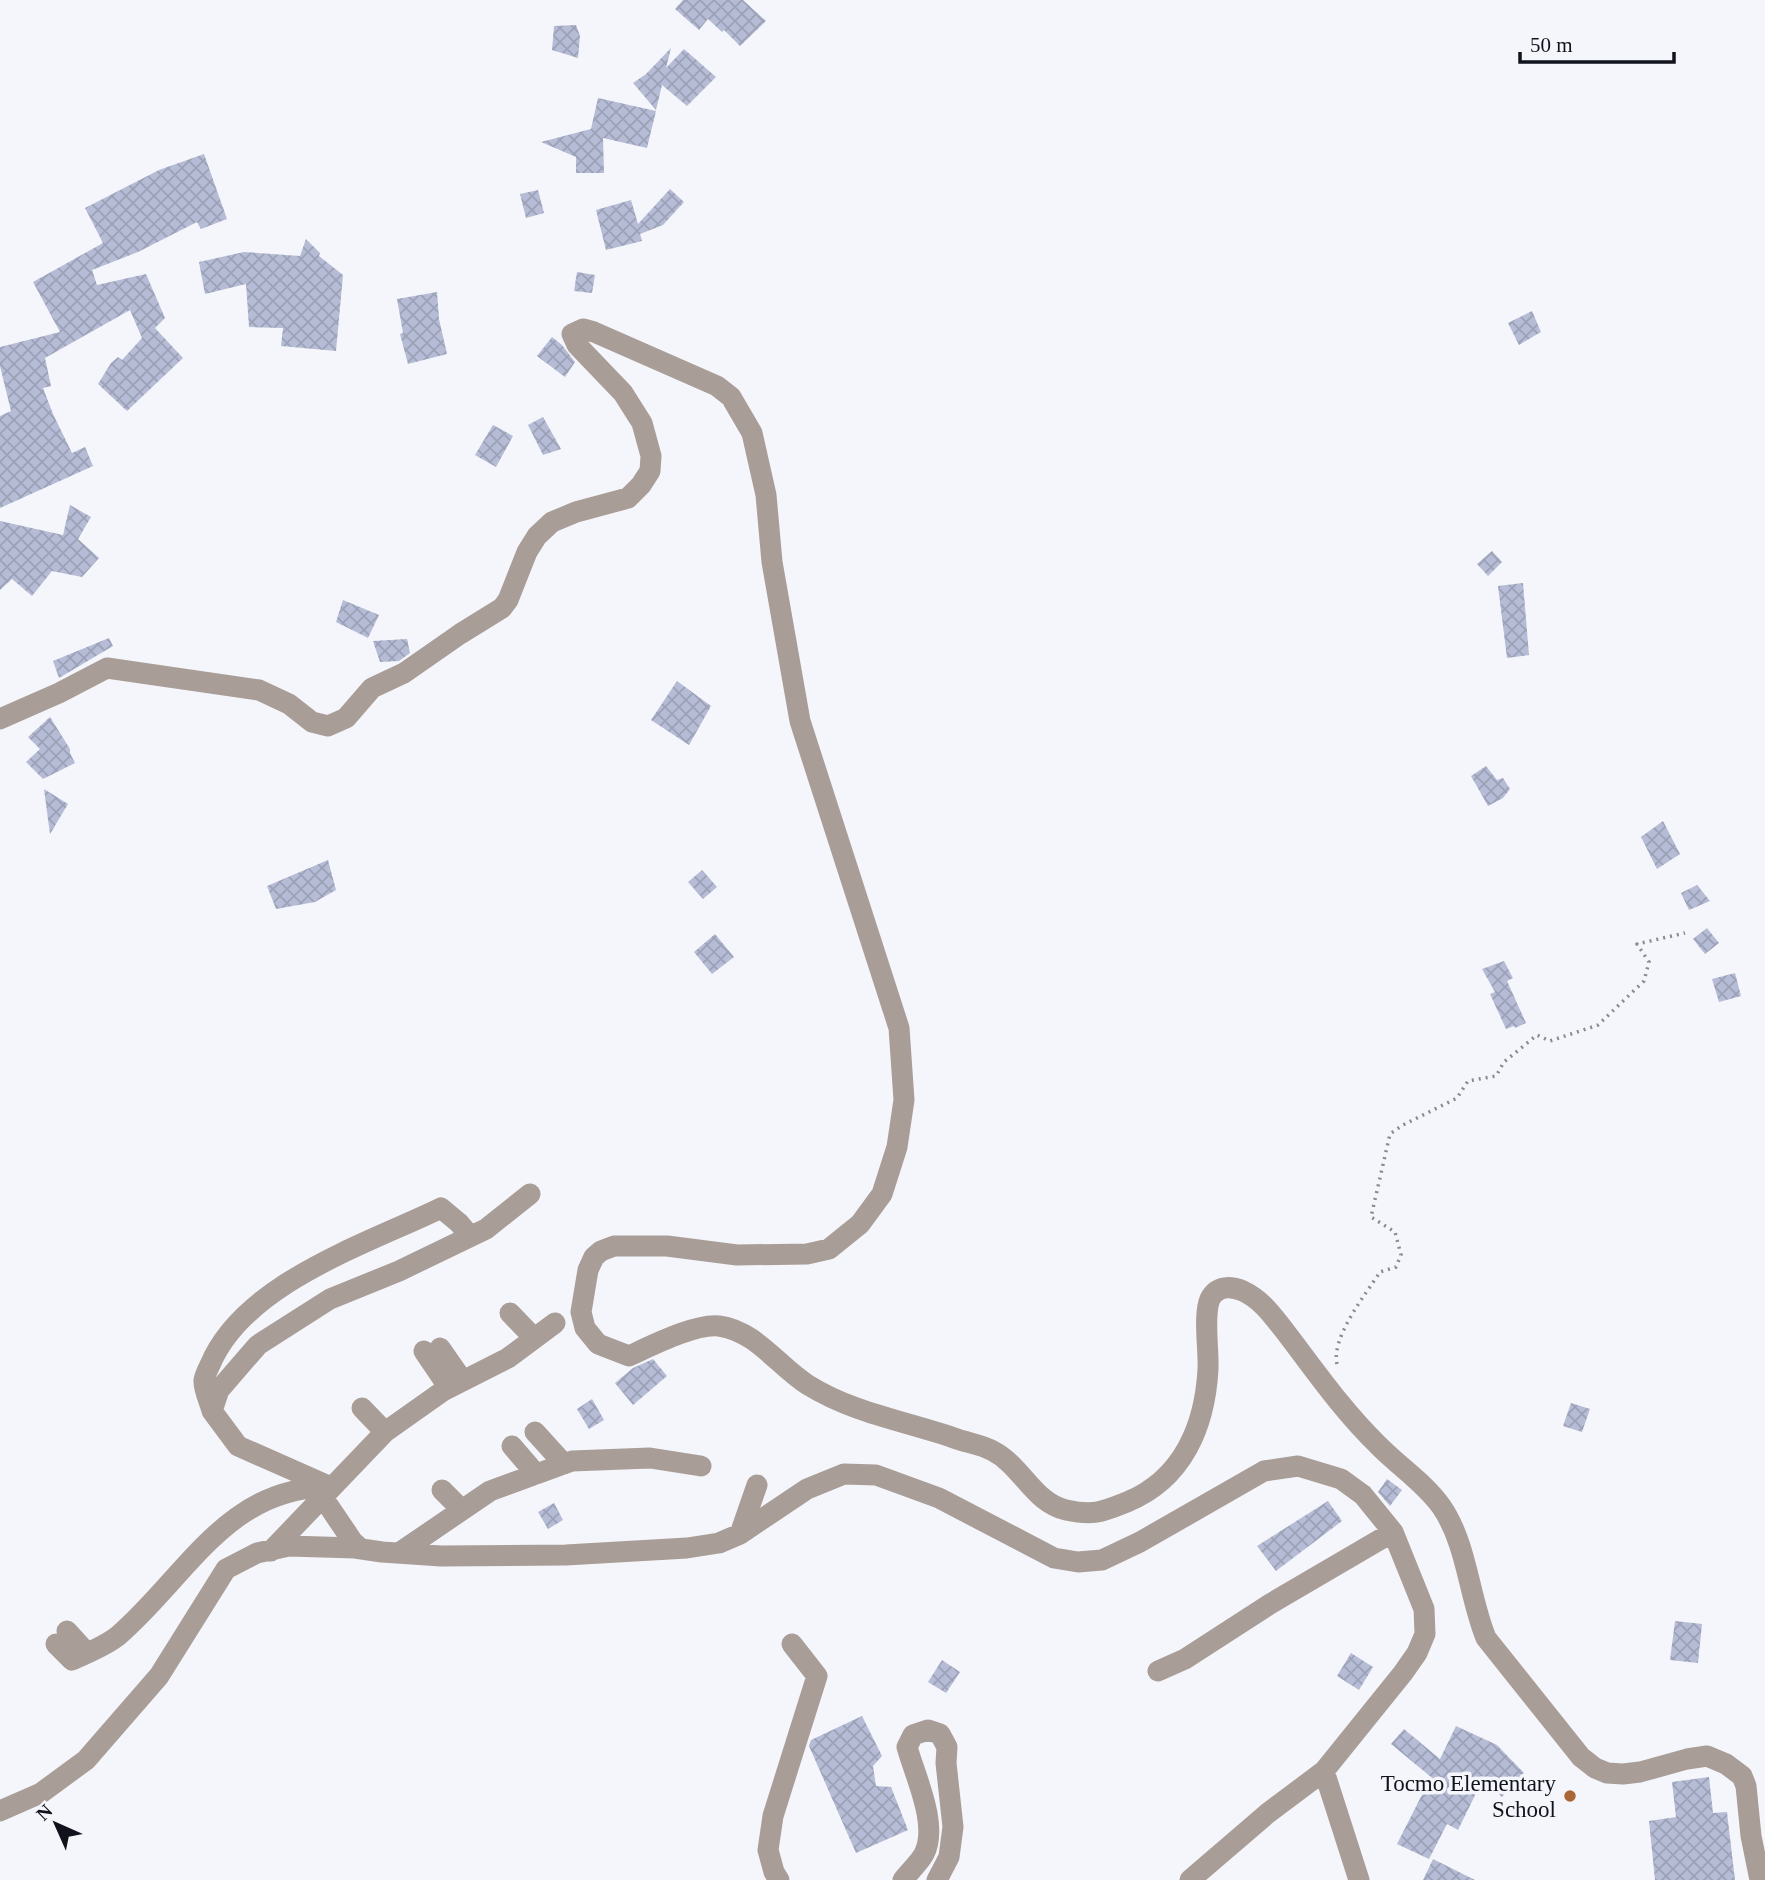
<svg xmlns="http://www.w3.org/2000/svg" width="1765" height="1880" font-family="'Times New Roman',serif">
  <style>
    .building { fill: url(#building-cross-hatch) }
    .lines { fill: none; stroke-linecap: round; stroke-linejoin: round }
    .path { stroke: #888991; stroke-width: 3.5; stroke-dasharray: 2 5; stroke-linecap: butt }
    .minor { stroke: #a99e97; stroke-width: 21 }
    .poi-dot { fill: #aa6735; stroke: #f5f6fc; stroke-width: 2.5 }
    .labels { text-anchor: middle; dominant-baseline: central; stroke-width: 7; stroke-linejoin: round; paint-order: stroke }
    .poi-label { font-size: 23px; fill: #11131c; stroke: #f5f6fc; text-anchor: end }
  </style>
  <defs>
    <pattern id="building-cross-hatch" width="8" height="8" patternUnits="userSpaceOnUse" patternTransform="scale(1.75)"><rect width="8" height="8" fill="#b6bcd5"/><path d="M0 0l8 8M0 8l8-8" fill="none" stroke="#9ba1b6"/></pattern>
  </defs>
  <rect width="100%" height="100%" fill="#f5f6fc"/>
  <path class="building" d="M 683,0 L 743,0 L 766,21 L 740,46 L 724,30 L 722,32 L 708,19 L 699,30 L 675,9 Z
    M 576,25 L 580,36 L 578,58 L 552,50 L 554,26 Z
    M 671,48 L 666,68 L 684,49 L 716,77 L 687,106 L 662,85 L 656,110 L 633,83 L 646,74 Z
    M 598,98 L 656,111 L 647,148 L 603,138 L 604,173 L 576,173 L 576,157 L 541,142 L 591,129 Z
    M 204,154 L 227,219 L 201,229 L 197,222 L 138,252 L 92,270 L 97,285 L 146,274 L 165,318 L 155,328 L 183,358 L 127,411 L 98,384 L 111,363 L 118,357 L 122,360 L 142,338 L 130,310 L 45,358 L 51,386 L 43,388 L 53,414 L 72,453 L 85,447 L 93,466 L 0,508 L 0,416 L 11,411 L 0,366 L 0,347 L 60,332 L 33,282 L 103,243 L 85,208 L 159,170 Z
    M 670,189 L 684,202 L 663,225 L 640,234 L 642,241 L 606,250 L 596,210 L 631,200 L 638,224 Z
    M 538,190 L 544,213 L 526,218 L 520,194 Z
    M 306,239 L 320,253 L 319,256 L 343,275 L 336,351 L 281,346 L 283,328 L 249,327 L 246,284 L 205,294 L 199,262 L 244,252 L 300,256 Z
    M 577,272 L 595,275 L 592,293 L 574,291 Z
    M 437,292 L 439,319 L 447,354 L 408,364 L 400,334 L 403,333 L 397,299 Z
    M 1532,311 L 1541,332 L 1519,345 L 1508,323 Z
    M 552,337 L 562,345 L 575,362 L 565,377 L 537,356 Z
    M 543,417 L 561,449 L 543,455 L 528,425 Z
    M 493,425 L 513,436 L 496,467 L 475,455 Z
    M 70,505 L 91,517 L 78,539 L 99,558 L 82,577 L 52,571 L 32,596 L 12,579 L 0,590 L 0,521 L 63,535 Z
    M 1492,551 L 1502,562 L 1488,576 L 1477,564 Z
    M 1523,583 L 1529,655 L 1507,658 L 1498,586 Z
    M 343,600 L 379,615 L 368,638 L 336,622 Z
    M 109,638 L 113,646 L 59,678 L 53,661 Z
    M 407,639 L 410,653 L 399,661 L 380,662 L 373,641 Z
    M 677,681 L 711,706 L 689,745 L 651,720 Z
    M 50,717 L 70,749 L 70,753 L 75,763 L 43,779 L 26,762 L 40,749 L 28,737 Z
    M 1486,766 L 1497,780 L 1503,778 L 1510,789 L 1503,798 L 1488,806 L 1471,776 Z
    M 44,789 L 68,804 L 50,834 Z
    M 1663,821 L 1680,854 L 1657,869 L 1641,837 Z
    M 328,860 L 336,890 L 315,902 L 276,909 L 267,886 Z
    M 702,870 L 717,887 L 703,899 L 688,882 Z
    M 1697,885 L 1710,901 L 1689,910 L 1681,893 Z
    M 1707,928 L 1719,943 L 1705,954 L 1693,939 Z
    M 715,934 L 734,957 L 712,974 L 694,952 Z
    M 1504,961 L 1513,978 L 1507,981 L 1526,1023 L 1515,1028 L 1514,1026 L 1506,1029 L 1490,994 L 1495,992 L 1482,969 Z
    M 1735,973 L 1741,996 L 1719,1002 L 1712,979 Z
    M 653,1359 L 667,1376 L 633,1405 L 615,1383 L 633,1368 Z
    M 592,1399 L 604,1420 L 589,1429 L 577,1409 Z
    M 1571,1403 L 1590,1409 L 1582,1432 L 1563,1426 Z
    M 1387,1479 L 1402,1490 L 1390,1506 L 1378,1492 Z
    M 1328,1501 L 1342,1521 L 1276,1571 L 1257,1546 Z
    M 554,1503 L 563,1520 L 548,1529 L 538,1512 Z
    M 1675,1621 L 1702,1624 L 1698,1663 L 1670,1660 Z
    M 1351,1653 L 1373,1667 L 1359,1690 L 1337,1676 Z
    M 942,1660 L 960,1672 L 946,1693 L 928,1682 Z
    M 862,1716 L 882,1756 L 873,1766 L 876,1786 L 891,1787 L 908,1830 L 856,1853 L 809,1746 L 811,1740 Z
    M 1456,1726 L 1497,1745 L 1524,1773 L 1502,1797 L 1483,1779 L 1458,1830 L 1447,1824 L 1429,1859 L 1397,1844 L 1431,1777 L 1391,1744 L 1404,1729 L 1440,1759 Z
    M 1709,1777 L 1713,1813 L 1727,1812 L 1735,1880 L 1655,1880 L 1649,1821 L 1676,1817 L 1672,1782 Z
    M 1433,1859 L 1475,1880 L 1423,1880 Z"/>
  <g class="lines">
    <path class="path" d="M 1337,1364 C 1331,1337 1366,1294 1380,1272 L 1396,1267 L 1401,1255 L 1395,1232 L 1371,1217 L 1390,1134 L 1403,1125 L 1457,1098 L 1468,1081 L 1496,1076 L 1504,1062 L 1537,1035 L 1550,1041 L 1598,1025 L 1644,981 L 1649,962 L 1637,944 L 1685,933"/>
    <path class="minor" d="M 0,719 L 59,693 L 107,668 L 259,690 L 289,704 L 312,722 L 328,726 L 346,718 L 372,688 L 404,673 L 460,634 L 502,608 L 508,600 L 527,552 L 537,536 L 552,522 L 576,512 L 628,498 L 641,485 L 650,471 L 651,456 L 642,423 L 623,393 L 577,345 L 572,334 L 583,329 L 594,332 L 717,386 L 731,397 L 752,433 L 766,495 L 772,562 L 800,721 L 899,1028 L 904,1100 L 897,1147 L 882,1194 L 860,1224 L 829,1249 L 807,1254 L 737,1255 L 667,1246 L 614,1246 L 601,1251 L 594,1257 L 588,1270 L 581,1312 L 585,1328 L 598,1344 L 629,1356 C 651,1346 696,1323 719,1326 C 756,1331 778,1366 808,1385 C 855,1414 906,1421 957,1439 C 969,1443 983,1445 993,1451 C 1022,1466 1034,1503 1066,1510 C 1094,1516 1102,1512 1127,1502 C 1183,1479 1205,1426 1208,1369 C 1209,1350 1203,1315 1210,1299 C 1217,1285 1231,1286 1243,1291 C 1262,1300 1272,1315 1284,1330 C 1314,1369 1342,1410 1377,1444 C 1397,1465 1424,1482 1441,1506 C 1467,1543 1469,1597 1486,1638 L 1581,1757 L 1595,1768 L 1607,1773 L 1623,1774 L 1640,1772 L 1687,1759 L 1707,1756 L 1726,1764 L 1742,1776 L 1746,1786 L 1751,1836 L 1760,1880
      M 510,1313 L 534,1338
      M 440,1348 L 463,1381
      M 424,1351 L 449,1388
      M 362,1408 L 385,1432
      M 212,1411 C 210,1402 203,1389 204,1380 C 205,1375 208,1369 210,1365 C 244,1283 367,1244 441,1208 L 459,1223 L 470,1236
      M 535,1432 L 564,1464
      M 512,1446 L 536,1474
      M 331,1487 L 238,1446 L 212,1411 L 219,1390 L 258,1345 L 330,1299 L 399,1271 L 486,1229 L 530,1194
      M 442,1490 L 462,1510
      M 322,1496 L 353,1542 L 361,1549
      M 740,1534 L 757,1485
      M 271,1551 L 385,1432 L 443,1391 L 508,1358 L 555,1323
      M 399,1553 L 490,1491 L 572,1461 L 650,1458 L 701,1466
      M 67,1631 L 87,1653
      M 56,1644 L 72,1660 C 87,1653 106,1646 119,1635 C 186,1577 226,1489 326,1487
      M 1158,1671 L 1185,1659 L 1270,1604 L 1393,1532
      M 0,1811 L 41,1793 L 86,1760 L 159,1676 L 226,1569 L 257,1553 L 289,1546 L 355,1548 L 382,1552 L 441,1556 L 566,1555 L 687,1548 L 719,1543 L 740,1534 L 807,1489 L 844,1474 L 876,1475 L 939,1498 L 1054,1558 L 1078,1562 L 1102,1560 L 1140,1542 L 1264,1471 L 1298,1466 L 1341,1479 L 1363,1495 L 1393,1532 L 1424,1609 L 1425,1634 L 1417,1653 L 1403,1673 L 1324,1771
      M 779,1880 L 774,1872 L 768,1850 L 773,1816 L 817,1676 L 792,1644
      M 903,1880 C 909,1872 919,1863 924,1854 C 939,1825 915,1776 907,1747 L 913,1735 L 928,1730 L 940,1734 L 947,1747 L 946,1763 L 953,1827 L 949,1857 L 937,1880
      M 1190,1880 L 1268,1813 L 1324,1771 L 1359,1880"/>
  </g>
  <circle class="poi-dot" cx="1570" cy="1796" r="7"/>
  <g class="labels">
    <g class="poi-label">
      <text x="1556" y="1783">Tocmo Elementary<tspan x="1556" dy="26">School</tspan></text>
    </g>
  </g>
  <g transform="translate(56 1824) rotate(315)" stroke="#f5f6fc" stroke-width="5" paint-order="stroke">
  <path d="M0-5L12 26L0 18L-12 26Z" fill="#11131c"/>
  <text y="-10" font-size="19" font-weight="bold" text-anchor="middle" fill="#11131c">N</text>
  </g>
  <path d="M1520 52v10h154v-10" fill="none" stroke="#11131c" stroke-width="3.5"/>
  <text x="1530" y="52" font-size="21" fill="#11131c" stroke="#f5f6fc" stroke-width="5" paint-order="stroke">50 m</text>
</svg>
